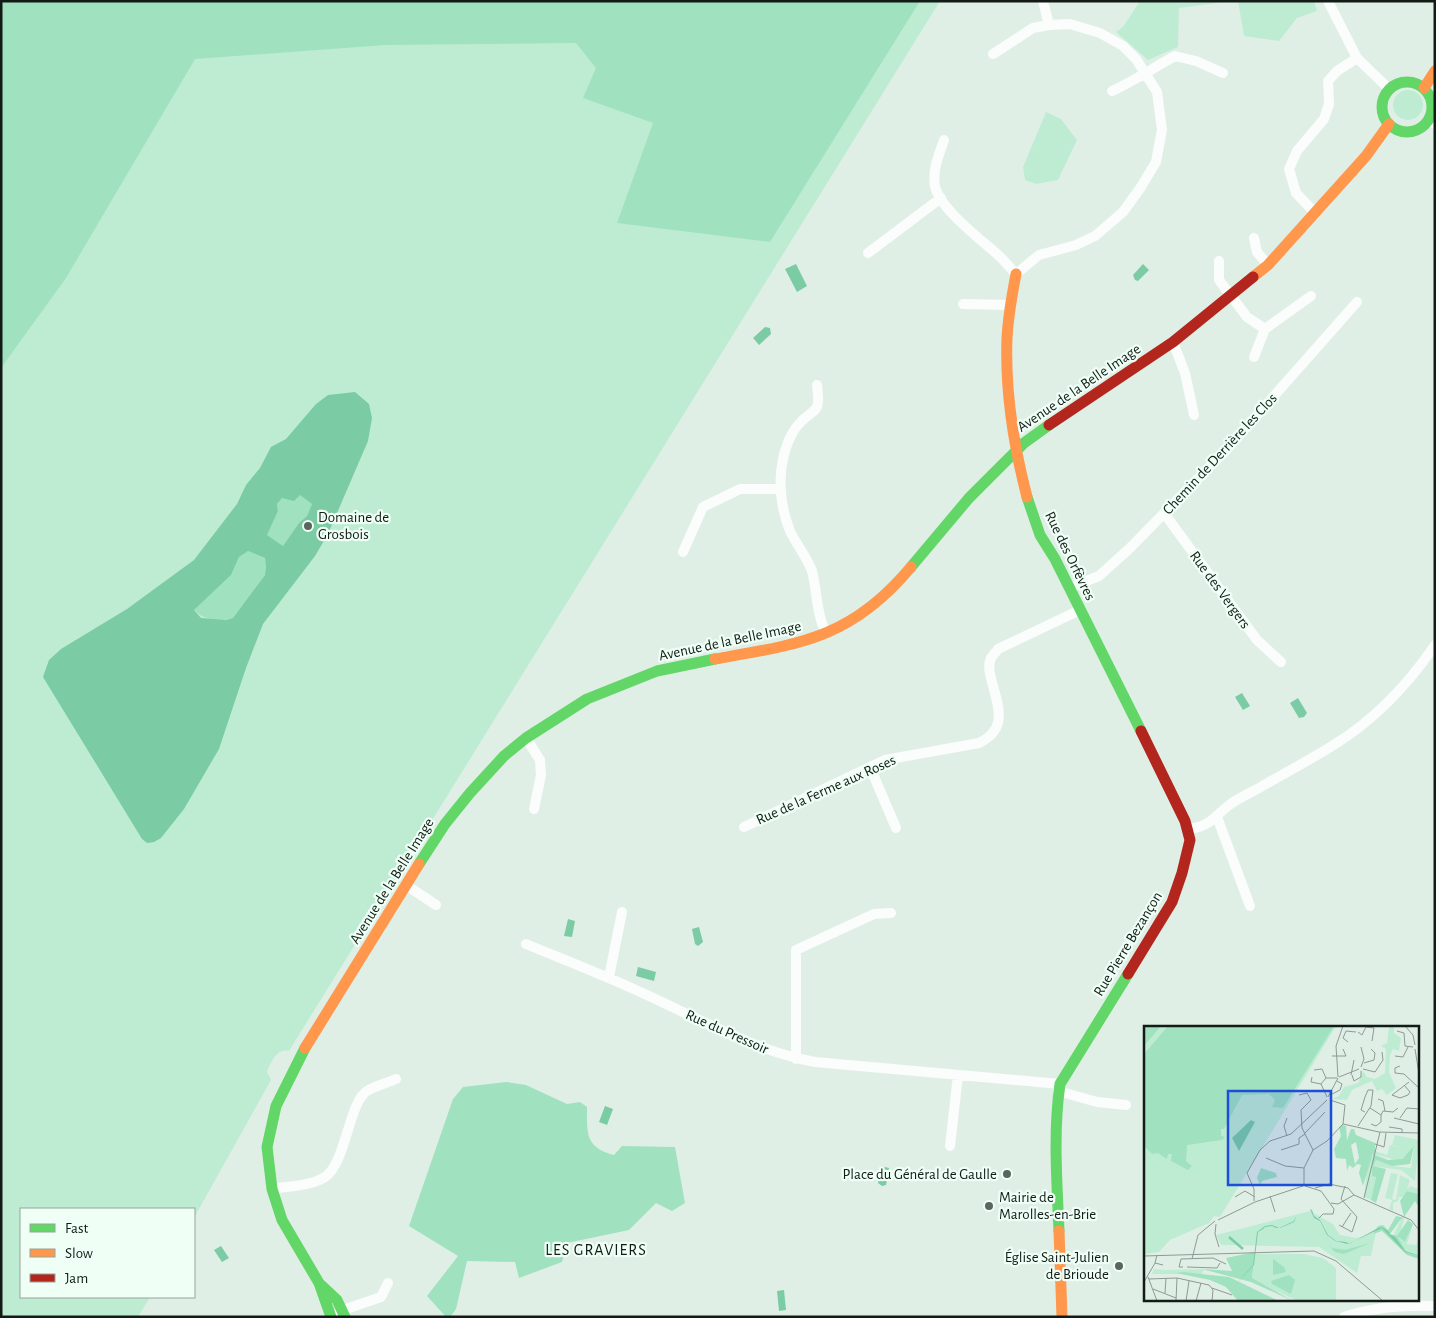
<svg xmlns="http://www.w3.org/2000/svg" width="1436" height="1318" font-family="'Alegreya Sans',sans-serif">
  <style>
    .green { fill: #beecd3 }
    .forest { fill: #a0e1c0 }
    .water { fill: #7bcba4; fill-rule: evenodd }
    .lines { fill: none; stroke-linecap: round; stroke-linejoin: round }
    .street { stroke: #fafdfb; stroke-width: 10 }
    .fast { stroke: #63d668; stroke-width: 11 }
    .slow { stroke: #ff974d; stroke-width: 11 }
    .jam { stroke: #b3261e; stroke-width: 11 }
    .poi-dot { fill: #5a655f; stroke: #effff6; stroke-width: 2 }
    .labels { text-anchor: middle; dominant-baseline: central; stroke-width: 4.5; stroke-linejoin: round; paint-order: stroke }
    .street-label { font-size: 15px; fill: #121b16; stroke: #effff6 }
    .poi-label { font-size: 15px; fill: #121b16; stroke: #effff6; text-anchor: start }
    .neighbourhood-label { font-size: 16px; letter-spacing: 1px; fill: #121b16; stroke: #effff6 }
    .inset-river { fill: none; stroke: #7bcba4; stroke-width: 2.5 }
    .inset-road { fill: none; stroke: #8e9a93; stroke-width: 1 }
    .view { fill: #1d4ed8; fill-opacity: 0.15; stroke: #1d4ed8; stroke-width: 2.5 }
    .inset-edge { fill: none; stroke: #121b16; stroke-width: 2.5 }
  </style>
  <rect width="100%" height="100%" fill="#e0efe6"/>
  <path class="green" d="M 1,1 L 940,1 L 289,1051 C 277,1048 271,1062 267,1072 L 271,1080 L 194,1218 L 194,1209 L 21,1209 L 21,1297 L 150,1297 L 138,1317 L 1,1317 Z
    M 1140,1 L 1231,1 L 1179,8 L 1178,47 L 1148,60 L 1116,32 L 1123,27 Z
    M 1238,1 L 1314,1 L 1317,11 L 1297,18 L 1279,41 L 1244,36 Z
    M1393 105a15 15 0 1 1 30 0a15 15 0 1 1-30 0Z
    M 1046,112 L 1061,119 L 1077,140 L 1058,180 L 1036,184 L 1025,180 L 1023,167 Z"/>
  <path class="forest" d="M 1,1 L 920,1 L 770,242 L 617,223 L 653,123 L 583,98 L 596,68 L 576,43 L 385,45 L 195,59 L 66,278 L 1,368 Z
    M 300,495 L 312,504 L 307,516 L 299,523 L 283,546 L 267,535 L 278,511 L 277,504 L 282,498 Z
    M 248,551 L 265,558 L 266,567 L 265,575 L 233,618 C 220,622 204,620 194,610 L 231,575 L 239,557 Z
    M 506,1082 L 526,1085 L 567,1104 L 580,1102 L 587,1107 C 587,1134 585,1147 614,1155 L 622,1146 L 675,1147 L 685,1203 L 672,1211 L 656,1203 L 629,1230 L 567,1243 L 562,1262 L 519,1278 L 515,1262 L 467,1261 L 456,1309 L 450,1317 L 446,1317 L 427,1296 L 458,1256 L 409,1226 L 453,1099 L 463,1087 Z"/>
  <path class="water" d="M 796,264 L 807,286 L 797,292 L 785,269 Z
    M 1143,264 L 1149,270 L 1138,281 L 1135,280 L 1133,275 Z
    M 765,327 L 770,328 L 771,334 L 759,345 L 753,338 Z
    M 355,392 L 369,404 L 372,418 L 368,441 L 328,534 L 315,556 L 263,624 L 246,668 L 219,749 L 184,809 L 161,838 L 154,842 L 147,843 L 142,839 L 43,677 L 49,660 L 61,649 L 127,609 L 194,560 L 237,504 L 246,485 L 260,468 L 271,447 L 286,439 L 316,404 L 328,395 ZM 300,495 L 312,504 L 307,516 L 299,523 L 283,546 L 267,535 L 278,511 L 277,504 L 282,498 L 294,501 ZM 248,551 L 265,558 L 266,567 L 265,575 L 233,618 L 226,620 L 201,618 L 194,610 L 231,575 L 239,557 Z
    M 1242,693 L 1250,706 L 1243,710 L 1235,697 Z
    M 1298,698 L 1307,713 L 1304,717 L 1299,718 L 1290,703 Z
    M 568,919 L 575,921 L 572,937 L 564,936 Z
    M 699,927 L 703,942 L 698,946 L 695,944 L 692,929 Z
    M 638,967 L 656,972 L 654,981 L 636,976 Z
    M 605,1106 L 613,1109 L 607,1125 L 599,1122 Z
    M 881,1166 L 889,1168 L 886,1185 L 882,1186 L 878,1183 Z
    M 221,1246 L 229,1258 L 222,1262 L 214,1250 Z
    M 784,1290 L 786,1310 L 779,1311 L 777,1291 Z"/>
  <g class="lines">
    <path class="street" d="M 1043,1 L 1049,25
      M 1328,1 L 1357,58 L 1389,89
      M 1112,91 C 1134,81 1153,68 1175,56 L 1196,61 L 1223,73
      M 1429,120 L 1435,124
      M 944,140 C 939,155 932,170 935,186 C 939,208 980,239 997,254 C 1004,260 1010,268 1016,274 L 1039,255 L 1076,245 L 1095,236 L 1123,212 L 1141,187 L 1156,162 L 1162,130 L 1157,92 L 1136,59 L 1123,46 L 1100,33 L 1070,24 L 1049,25 L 1033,28 L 993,54
      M 1315,213 L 1296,193 L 1289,169 L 1297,151 L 1324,119 L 1329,104 L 1328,81 L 1337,71 L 1357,58
      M 1254,238 L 1257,252 L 1268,265
      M 868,253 L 941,198
      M 1219,261 L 1219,280 L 1247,317 L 1265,329
      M 963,304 L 1011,305
      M 1173,342 L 1185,373 L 1194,415
      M 1254,357 L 1265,329 L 1311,296
      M 817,385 C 821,416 815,406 798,425 C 791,433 785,448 783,459 C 778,482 781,509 790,531 C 796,544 807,557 812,571 C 816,586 816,601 820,616 C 821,622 824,628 826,634
      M 1164,513 L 1257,640 L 1281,662
      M 683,552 L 703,507 L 740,489 L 781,489
      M 1069,588 L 1099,576 L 1130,548 L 1228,448 L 1357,302
      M 526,738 L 540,760 L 541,775 L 534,809
      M 870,767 L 896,828
      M 1217,817 L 1250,906
      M 744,827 L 885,760 L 979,743 C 1010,728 997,704 991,678 C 989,671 988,664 991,658 C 993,655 996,652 998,649 L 1080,610
      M 1188,829 C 1211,827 1215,815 1232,803 C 1241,797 1250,793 1259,788 C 1283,774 1308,761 1332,746 C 1375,720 1407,686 1435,645
      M 406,885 L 436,905
      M 526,944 C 567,961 609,977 649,996 C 704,1021 755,1051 815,1062 L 1060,1084
      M 609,977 L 622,912
      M 796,1059 L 796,950 L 874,914 L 891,913
      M 1058,1091 L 1097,1102 L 1126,1105
      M 950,1146 L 958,1075
      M 272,1189 C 288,1186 311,1186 325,1177 C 346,1163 349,1102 367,1091 C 375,1086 387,1083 396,1079
      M 338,1314 L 349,1308 L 381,1297 L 388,1283
      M 1344,1317 C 1373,1307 1405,1305 1435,1306"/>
    <path class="fast" d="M1382 107a25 25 0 1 1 50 0a25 25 0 1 1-50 0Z
      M 1027,497 L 1040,535 L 1055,559 L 1141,731
      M 911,567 L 969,498 L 1024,443 L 1049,425
      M 419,864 L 445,824 L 470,793 L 504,756 L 526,738 L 587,699 L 657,671 L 715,659
      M 305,1048 L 276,1106 L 267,1147 L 272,1189 L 282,1220 L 319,1283 L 331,1317
      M 1059,1231 C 1057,1182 1053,1132 1060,1084 L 1128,974
      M 321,1285 L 337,1300 L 345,1317"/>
    <path class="slow" d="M 1424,88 L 1435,71
      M 1016,274 C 1012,295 1008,317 1007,338 C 1005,391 1014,447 1027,497
      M 1253,277 L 1268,265 L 1366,156 L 1389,124
      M 715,659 C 801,644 852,638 911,567
      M 305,1048 L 419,864
      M 1059,1231 L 1062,1317"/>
    <path class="jam" d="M 1049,425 L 1173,342 L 1253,277
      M 1128,974 L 1172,902 L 1182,873 L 1190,840 L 1185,821 L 1141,731"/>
  </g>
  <g class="poi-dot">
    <circle cx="308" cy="526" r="5"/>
    <circle cx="1007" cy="1174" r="5"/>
    <circle cx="989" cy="1206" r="5"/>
    <circle cx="1119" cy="1266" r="5"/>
  </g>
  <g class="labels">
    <g class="street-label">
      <text transform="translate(1079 388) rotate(-34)">Avenue de la Belle Image</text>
      <text transform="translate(1220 454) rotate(-47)">Chemin de Derrière les Clos</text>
      <text transform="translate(1070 556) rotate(64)">Rue des Orfèvres</text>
      <text transform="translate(1220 590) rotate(54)">Rue des Vergers</text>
      <text transform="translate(730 641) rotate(-12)">Avenue de la Belle Image</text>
      <text transform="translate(826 790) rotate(-24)">Rue de la Ferme aux Roses</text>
      <text transform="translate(392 881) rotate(-58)">Avenue de la Belle Image</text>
      <text transform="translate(1128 944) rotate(-59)">Rue Pierre Bezançon</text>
      <text transform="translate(727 1032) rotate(24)">Rue du Pressoir</text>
    </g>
    <g class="poi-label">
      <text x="318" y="517">Domaine de<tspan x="318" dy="17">Grosbois</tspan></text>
      <text x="997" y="1174" text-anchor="end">Place du Général de Gaulle</text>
      <text x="999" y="1197">Mairie de<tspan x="999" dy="17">Marolles-en-Brie</tspan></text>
      <text x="1109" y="1257" text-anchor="end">Église Saint-Julien<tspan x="1109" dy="17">de Brioude</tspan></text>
    </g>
    <g class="neighbourhood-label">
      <text x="596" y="1250">LES GRAVIERS</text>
    </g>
  </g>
  <g transform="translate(1144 1026)">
    <rect width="275" height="275" fill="#e0efe6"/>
    <path d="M 0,0 L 192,0 L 76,191 L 70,190 L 65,197 L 26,214 L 15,226 L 0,228 ZM 245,0 L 250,0 L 250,7 L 257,12 L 255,25 L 249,23 L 246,29 L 245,46 L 252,62 L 243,69 L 238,63 L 233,65 L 228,55 L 208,64 L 203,74 L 188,73 L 195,70 L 200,61 L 214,57 L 219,45 L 223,51 L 231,53 L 241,47 L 242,23 L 237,20 L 243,17 ZM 251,109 L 275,114 L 271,155 L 257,144 L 229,140 L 232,134 L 248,140 L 267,142 L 270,121 L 255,135 L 230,128 L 231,125 L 243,129 L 246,119 L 258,122 L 248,119 ZM 229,130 L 232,151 L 227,174 L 220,171 L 224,134 ZM 247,147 L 254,148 L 248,173 L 252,174 L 256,149 L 266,154 L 263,163 L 266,160 L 275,163 L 275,168 L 263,165 L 260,171 L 255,171 L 254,175 L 249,177 L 249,185 L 245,183 L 248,174 L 241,172 ZM 166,185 L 189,198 L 196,209 L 213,212 L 232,206 L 227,230 L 217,230 L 213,247 L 175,221 L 77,219 L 72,209 ZM 257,193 L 260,193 L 255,212 L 261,216 L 269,198 L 263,218 L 272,219 L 275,212 L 275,229 L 262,225 L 250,208 ZM 111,228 L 160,228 L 179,232 L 192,242 L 192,275 L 154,275 L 119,259 L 108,252 ZM 10,243 L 22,244 L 60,243 L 58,248 L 8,248 Z" fill="#beecd3"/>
    <path d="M 0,0 L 17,0 L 0,20 ZM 24,0 L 190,0 L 139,82 L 128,81 L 131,74 L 125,68 L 98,69 L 80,103 L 77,103 L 77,110 L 81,111 L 78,114 L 43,119 L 42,135 L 48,140 L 44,144 L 27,135 L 28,128 L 24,128 L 23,133 L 14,127 L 8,128 L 0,120 L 0,28 ZM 198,99 L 202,100 L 203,114 L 207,103 L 210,103 L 212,109 L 231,117 L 231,129 L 244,134 L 258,133 L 270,120 L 266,138 L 248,140 L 232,134 L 229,140 L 242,143 L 232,177 L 227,174 L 232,151 L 228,150 L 229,127 L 219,160 L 215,147 L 217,139 L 213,138 L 209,142 L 205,139 L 203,145 L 202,133 L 192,132 L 190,123 L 197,110 L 195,101 ZM 212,116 L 215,132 L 211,138 L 207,119 ZM 117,142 L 132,147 L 133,151 L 118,155 L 116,159 L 113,152 ZM 263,165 L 275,168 L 275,181 L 271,175 L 260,191 L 256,175 ZM 252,190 L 261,192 L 257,193 L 246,208 L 253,210 L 262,225 L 275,229 L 275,233 L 263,229 L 238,205 L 229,208 L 234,200 L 239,199 L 244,204 ZM 264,194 L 269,198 L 261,216 L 253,210 ZM 182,216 L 188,222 L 201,224 L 226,217 L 200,228 L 191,226 ZM 111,226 L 108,252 L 149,275 L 107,256 L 58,243 L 88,245 L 82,232 ZM 129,233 L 140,241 L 142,246 L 129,249 ZM 39,246 L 85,251 L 135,275 L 94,275 L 82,261 L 66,254 L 32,247 ZM 145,249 L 151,254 L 147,268 L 128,258 L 127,255 Z" fill="#a0e1c0" fill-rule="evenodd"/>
    <path d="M 107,94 L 111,96 L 95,125 L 88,112 ZM 166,183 L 152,190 L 151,194 L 150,196 L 136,202 L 132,202 L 128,200 L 121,201 L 119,203 L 114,206 L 110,239 L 92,258 L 109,239 L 113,206 L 121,200 L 128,199 L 135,202 L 150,195 L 152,190 L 166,183 L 168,184 L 170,190 L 176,194 L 184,209 L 192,215 L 202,216 L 205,218 L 234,202 L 238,201 L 245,206 L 246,209 L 248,209 L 251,211 L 261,225 L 275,230 L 261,226 L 238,202 L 204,218 L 191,215 L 183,209 L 176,195 L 170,192 Z" fill="#7bcba4"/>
    <path class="inset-river" d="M 85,211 L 99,223"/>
    <path class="inset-road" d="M 261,0 L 269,9 L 271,19M 253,5 L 260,7 L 261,20 L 269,21M 214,6 L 218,9 L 222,1 L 230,2 L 228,15M 204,16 L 199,12 L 202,5 L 212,6M 217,21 L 220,33 L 217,41M 271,23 L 275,48M 188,30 L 202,30 L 199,23M 251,30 L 259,31 L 264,21M 220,37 L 230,34 L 231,27 L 227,23M 256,40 L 251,42 L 251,47 L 260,48M 219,43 L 231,46 L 239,34 L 238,26M 170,44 L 178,43 L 182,52M 260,48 L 275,62M 207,49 L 210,34M 208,49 L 210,55 L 217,51 L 217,45M 168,51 L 167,56 L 177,58M 194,51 L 192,20 L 199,0M 195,51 L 215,43M 188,68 L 196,64 L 198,58 L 193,55M 155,69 L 163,67 L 167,74 L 157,84M 248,69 L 256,72 L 264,69 L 266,66 L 260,59M 248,69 L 265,56M 183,71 L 177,58 L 182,52 L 193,52M 184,71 L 194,52M 234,73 L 239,75 L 241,85M 186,74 L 201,79 L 199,98M 226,82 L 237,89 L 239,85 L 249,86 L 254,82M 157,84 L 158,102 L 169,124M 143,92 L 140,100 L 143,110M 250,92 L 275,98M 256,92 L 263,82 L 275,83M 199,98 L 235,106 L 275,107M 227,98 L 232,100 L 237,96 L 237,89M 214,100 L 227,80 L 229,64 L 224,64 L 221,71 L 217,84 L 221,86M 245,101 L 258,103 L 258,107M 161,107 L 181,86M 231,118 L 240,121 L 242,107M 137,124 L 155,118 L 155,112 L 161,108M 122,132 L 141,140 L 160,142M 160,159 L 160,142 L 169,124 L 183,115 L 199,98M 161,160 L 177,165 L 190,183 L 189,188 L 179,188 L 175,192M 171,162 L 185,158 L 204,162 L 210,169 L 267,194 L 275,204M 126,170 L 131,186M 91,171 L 101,165 L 111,171M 220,172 L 236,106M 110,175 L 110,163 L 103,147 L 116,124 L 126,115 L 147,108 L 183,74M 111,176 L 159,160M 187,177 L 194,178 L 210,169M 74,194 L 111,176M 72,198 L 71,208 L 75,221M 195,199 L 208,206 L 213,191 L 197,173 L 201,160M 198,201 L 207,187M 13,229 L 11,237 L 19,239M 0,230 L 170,225 L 192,235 L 239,275M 48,233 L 54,209 L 71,195M 39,241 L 35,241 L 37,233 L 69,232 L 82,238M 43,241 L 73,242 L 76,237M 4,251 L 13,275M 5,253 L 33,252 L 65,259 L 69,264 L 68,275M 0,256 L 11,237M 68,262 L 88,269M 9,263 L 32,272M 21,267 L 22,252M 32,275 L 33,252M 42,275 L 45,255M 52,275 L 57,257"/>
    <path class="view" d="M 84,65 L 187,65 L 187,159 L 84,159 Z"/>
    <rect width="275" height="275" class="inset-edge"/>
  </g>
  <rect width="1436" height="1318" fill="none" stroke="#121b16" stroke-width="5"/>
  <rect x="20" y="1208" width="175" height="90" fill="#effff6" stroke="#97a49c"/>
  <rect x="30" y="1224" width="25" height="8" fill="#63d668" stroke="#97a49c"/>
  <text x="65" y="1233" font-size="15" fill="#121b16">Fast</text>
  <rect x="30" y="1249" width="25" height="8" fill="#ff974d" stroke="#97a49c"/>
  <text x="65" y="1258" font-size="15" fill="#121b16">Slow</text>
  <rect x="30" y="1274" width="25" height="8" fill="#b3261e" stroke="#97a49c"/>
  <text x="65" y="1283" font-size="15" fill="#121b16">Jam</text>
</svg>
